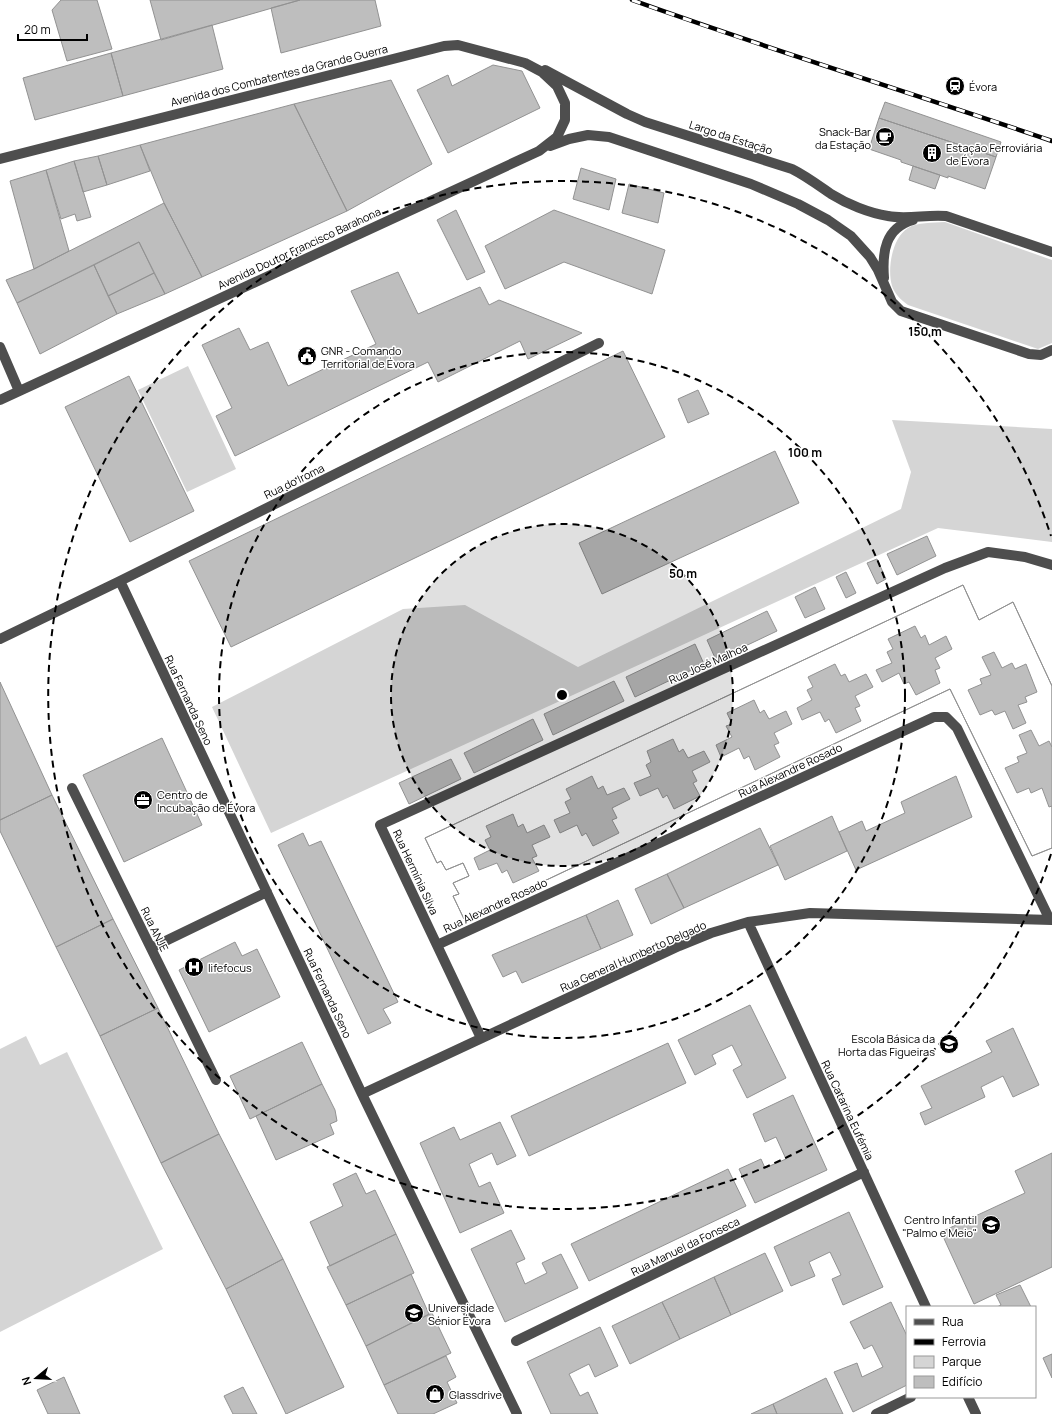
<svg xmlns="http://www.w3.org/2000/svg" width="1052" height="1414" font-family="Manrope,sans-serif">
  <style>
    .green { fill: #d5d5d5 }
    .building { fill: #bebebe; stroke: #929292; fill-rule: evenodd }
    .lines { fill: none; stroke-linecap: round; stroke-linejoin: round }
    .minor { stroke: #4e4e4e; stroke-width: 10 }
    .rail-casing { stroke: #000; stroke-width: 4.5 }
    .rail { stroke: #fff; stroke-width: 3; stroke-dasharray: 9; stroke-linecap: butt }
    .ring { fill: none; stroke: #000; stroke-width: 2; stroke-dasharray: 7 5 }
    .labels { text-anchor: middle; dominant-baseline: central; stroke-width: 3; stroke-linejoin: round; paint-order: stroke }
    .street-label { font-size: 11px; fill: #000; stroke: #fff }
    .poi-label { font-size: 11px; fill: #000; stroke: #fff; text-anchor: start }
    .centre { fill: #000; stroke: #fff; stroke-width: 2 }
    .ring-label { font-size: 12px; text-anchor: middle; font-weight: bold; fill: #000; stroke: #fff; stroke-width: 3; stroke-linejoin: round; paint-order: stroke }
  </style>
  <rect width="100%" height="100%" fill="#fff"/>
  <path class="green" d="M 945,222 L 1052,260 L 1052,343 L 1038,349 L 908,305 C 901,300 895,294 892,286 C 887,269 892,238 908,228 C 917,222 933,223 945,222 Z
    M 188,366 L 236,469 L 187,492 L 138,390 Z
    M 892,420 L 1052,429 L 1052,542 L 938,528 L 271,833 L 212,707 L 403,609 L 465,605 L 578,667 L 901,509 L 911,472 Z
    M 26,1036 L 40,1065 L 67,1052 L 163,1249 L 0,1332 L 0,1049 Z"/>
  <path class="building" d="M 61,0 L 97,0 L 112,49 L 67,61 L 52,10 Z
    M 150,0 L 300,0 L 161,40 Z
    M 300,0 L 375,0 L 381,26 L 281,53 L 271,8 Z
    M 212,25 L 223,69 L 123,96 L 111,53 Z
    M 111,53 L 123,96 L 35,120 L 23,78 Z
    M 493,65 L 522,71 L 540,108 L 448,153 L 417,90 L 448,75 L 452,86 Z
    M 391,80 L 432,164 L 347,211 L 294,104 Z
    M 885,102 L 1001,142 L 996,157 L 879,118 Z
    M 294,104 L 347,211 L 202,277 L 164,203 L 140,145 Z
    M 879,118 L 996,157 L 985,189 L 948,176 L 948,178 L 913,166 L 901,162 L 901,160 L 869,149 Z
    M 140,145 L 150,171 L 107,185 L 98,156 Z
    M 98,156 L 107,185 L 83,192 L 74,161 Z
    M 74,161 L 91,217 L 77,221 L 75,214 L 61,219 L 46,170 Z
    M 913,166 L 940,175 L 935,189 L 909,180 Z
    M 581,168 L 616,179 L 609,210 L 573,199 Z
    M 46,170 L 69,251 L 34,269 L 10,181 Z
    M 629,184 L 664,193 L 658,223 L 622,213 Z
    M 164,203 L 202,277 L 165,294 L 139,242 L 17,303 L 6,280 L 34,269 Z
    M 456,210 L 485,272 L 467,280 L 437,220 Z
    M 554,210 L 665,250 L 652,294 L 564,262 L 505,289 L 485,246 Z
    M 139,242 L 154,273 L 108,296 L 94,265 Z
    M 94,265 L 117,314 L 40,354 L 17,303 Z
    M 398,272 L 418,314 L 480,287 L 489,305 L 499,300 L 582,333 L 528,359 L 520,341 L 438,382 L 428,362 L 235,456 L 216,416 L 232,408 L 202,345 L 239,328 L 250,350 L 268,342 L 288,386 L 376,344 L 351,291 Z
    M 154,273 L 165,294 L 117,314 L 108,296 Z
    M 623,351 L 665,437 L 231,647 L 189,561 Z
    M 129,376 L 194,511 L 130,542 L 65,407 Z
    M 698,390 L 709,414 L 688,423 L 678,399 Z
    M 775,451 L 799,503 L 602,594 L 579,543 Z
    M 927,536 L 936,556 L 897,575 L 887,554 Z
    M 877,559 L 886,579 L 877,584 L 867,563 Z
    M 846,572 L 856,593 L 846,598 L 836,577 Z
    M 963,585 L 979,620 L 1013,602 L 1052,686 L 1052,747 L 1049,741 L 1039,746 L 1031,730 L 1019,735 L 1027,753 L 1017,757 L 1019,762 L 1005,768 L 1017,793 L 1029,788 L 1031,793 L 1042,788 L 1049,807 L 1052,806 L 1052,848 L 1032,856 L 950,689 L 464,919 L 453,896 L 459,894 L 453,883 L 469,876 L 463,863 L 446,870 L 441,861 L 437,863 L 425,838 ZM 915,626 L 921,638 L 925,635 L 929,645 L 946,636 L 952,649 L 935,658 L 940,668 L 935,670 L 940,683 L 916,695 L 909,682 L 904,684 L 899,673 L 882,682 L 876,670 L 892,663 L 887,652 L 893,649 L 888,639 ZM 994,652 L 1002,668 L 1012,663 L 1015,669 L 1026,664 L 1037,692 L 1025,697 L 1027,702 L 1018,705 L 1026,723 L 1013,729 L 1005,711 L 995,715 L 992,710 L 980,715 L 968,690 L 982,684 L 980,679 L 991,675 L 982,657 ZM 835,664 L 841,676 L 845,674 L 849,682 L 866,674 L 873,687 L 855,696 L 860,706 L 855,708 L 861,721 L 836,733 L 829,719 L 825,722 L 820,712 L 802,720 L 797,708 L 812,700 L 807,690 L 813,687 L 808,677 ZM 754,700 L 760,713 L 764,710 L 769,719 L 786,711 L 792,724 L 774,733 L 779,743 L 774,745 L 780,757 L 755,770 L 749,756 L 744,759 L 739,748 L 721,757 L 716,745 L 732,737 L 726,726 L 732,724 L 727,713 ZM 673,739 L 679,752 L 683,749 L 688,758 L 704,751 L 710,762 L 692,771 L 697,781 L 693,783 L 700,796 L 674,809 L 667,795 L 663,798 L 658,788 L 640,796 L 634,783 L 651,776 L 646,765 L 651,762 L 647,751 ZM 592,776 L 598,789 L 603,786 L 607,795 L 624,788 L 630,799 L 612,808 L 617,818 L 612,820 L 619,833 L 593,846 L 586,833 L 582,836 L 577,825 L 560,833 L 554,820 L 570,813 L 565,802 L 571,799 L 566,789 ZM 513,814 L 518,827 L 523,824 L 527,833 L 544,825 L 550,837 L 532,845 L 537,856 L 532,858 L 539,871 L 513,883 L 507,870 L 502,873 L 497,863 L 479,870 L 474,858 L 490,850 L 485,840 L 491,837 L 486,826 Z
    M 963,585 L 979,620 L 1013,602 L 1052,686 L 1052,848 L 1032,856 L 950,689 L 464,919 L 453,896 L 459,894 L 453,883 L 469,876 L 463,863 L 446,870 L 441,861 L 437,863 L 425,838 Z
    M 815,587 L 825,609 L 805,618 L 795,597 Z
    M 767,611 L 777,631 L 716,660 L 707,640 Z
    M 695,644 L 704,664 L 635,697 L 626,677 Z
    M 614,681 L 624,701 L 553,735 L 544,714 Z
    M 0,682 L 52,795 L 0,820 Z
    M 533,719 L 543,740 L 474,773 L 464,753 Z
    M 162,738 L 202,825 L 124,862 L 83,775 Z
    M 451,759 L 461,779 L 409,804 L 399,783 Z
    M 956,776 L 972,817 L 856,870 L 839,832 L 862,821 L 866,831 L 905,813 L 901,802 Z
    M 52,795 L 113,919 L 56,947 L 0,831 L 0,820 Z
    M 832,816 L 847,851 L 785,880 L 770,846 Z
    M 760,828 L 778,865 L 684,908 L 667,874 Z
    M 303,833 L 309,846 L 321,841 L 398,1002 L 383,1009 L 391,1023 L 368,1034 L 278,845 Z
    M 667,874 L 684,908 L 651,924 L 635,889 Z
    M 618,900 L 633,935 L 601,949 L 586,915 Z
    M 586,915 L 601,949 L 522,983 L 516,971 L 503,977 L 492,955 Z
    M 113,919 L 158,1008 L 100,1036 L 56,947 Z
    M 235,942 L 242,956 L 257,949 L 280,997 L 209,1032 L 179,970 Z
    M 750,1005 L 786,1078 L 747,1098 L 733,1070 L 742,1065 L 732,1045 L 712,1055 L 716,1064 L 695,1075 L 678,1040 Z
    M 158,1008 L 219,1134 L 161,1163 L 100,1036 Z
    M 1013,1028 L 1039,1085 L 1013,1097 L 1003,1076 L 981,1087 L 985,1097 L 925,1125 L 920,1113 L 932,1108 L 921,1086 L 992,1052 L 986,1041 Z
    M 302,1042 L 322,1084 L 250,1119 L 230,1076 Z
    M 668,1043 L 686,1083 L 529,1156 L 511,1116 Z
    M 322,1084 L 335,1110 L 337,1121 L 330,1124 L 334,1134 L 276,1160 L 256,1116 Z
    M 793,1095 L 827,1170 L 755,1203 L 739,1169 L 761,1159 L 765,1168 L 786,1159 L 776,1137 L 765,1142 L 753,1114 Z
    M 500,1122 L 516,1156 L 497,1165 L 492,1153 L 469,1164 L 479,1187 L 490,1182 L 504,1213 L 460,1233 L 420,1143 L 454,1127 L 460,1140 Z
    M 219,1134 L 283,1259 L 226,1289 L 161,1163 Z
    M 1052,1153 L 1052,1267 L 974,1304 L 941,1232 L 1025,1193 L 1015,1171 Z
    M 728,1169 L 746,1206 L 589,1281 L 571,1244 Z
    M 356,1173 L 366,1194 L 375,1190 L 396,1234 L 330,1266 L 310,1222 L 343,1206 L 333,1184 Z
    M 849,1212 L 883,1287 L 843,1305 L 832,1279 L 841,1275 L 830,1252 L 809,1262 L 815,1276 L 791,1286 L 774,1247 Z
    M 511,1230 L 525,1259 L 516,1263 L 525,1284 L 547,1273 L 542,1263 L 561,1254 L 578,1288 L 505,1322 L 471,1249 Z
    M 396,1234 L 414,1273 L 346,1305 L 327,1267 Z
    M 765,1253 L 783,1291 L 731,1315 L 714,1277 Z
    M 283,1259 L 344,1387 L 286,1414 L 226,1289 Z
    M 411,1274 L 429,1314 L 366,1346 L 346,1305 Z
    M 714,1277 L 731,1315 L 680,1339 L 662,1302 Z
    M 1020,1285 L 1031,1307 L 997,1307 L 1001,1305 L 996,1295 Z
    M 662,1302 L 680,1339 L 630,1364 L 612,1326 Z
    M 891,1302 L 907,1336 L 907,1385 L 853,1412 L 834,1372 L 857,1363 L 862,1377 L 883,1367 L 872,1345 L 864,1349 L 850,1322 Z
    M 432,1313 L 451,1353 L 384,1385 L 366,1346 Z
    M 600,1327 L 618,1366 L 595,1377 L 589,1364 L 569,1374 L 580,1396 L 588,1392 L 598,1414 L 551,1414 L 527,1362 Z
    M 1052,1354 L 1052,1378 L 1043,1358 Z
    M 446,1356 L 456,1377 L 447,1382 L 457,1403 L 433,1414 L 398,1414 L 384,1385 Z
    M 64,1377 L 80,1414 L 48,1414 L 37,1390 Z
    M 826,1378 L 843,1414 L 777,1414 L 773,1404 Z
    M 243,1387 L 257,1414 L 233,1414 L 224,1396 Z
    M 773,1404 L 777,1414 L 751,1414 Z"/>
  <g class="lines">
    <path class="minor" d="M 545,70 L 627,114 L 645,122 L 792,169 C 806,176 818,185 831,194 C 847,204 869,213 888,216 C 907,220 927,214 946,216 L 1052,252
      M 550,146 L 569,139 L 588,135 L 609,137 L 751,184 L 798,204 L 828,220 L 851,236 L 870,257 L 878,270 L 892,302 L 901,311 L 1029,354 L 1041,355 L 1052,350
      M 0,159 L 444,46 L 458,45 L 525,63 L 542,72 L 557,86 L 565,103 L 565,120 L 557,137 L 539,151 L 0,400
      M 884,278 C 882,252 885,228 913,220
      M 0,347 L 19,391
      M 120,581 L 362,1094 L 517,1414
      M 0,639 L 120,581 L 599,343
      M 72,788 L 216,1080
      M 748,922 L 926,1307
      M 437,945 L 934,717 L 946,717 L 957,728 L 1050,920
      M 151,948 L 267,892
      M 481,1038 L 380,825 L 945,568 L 988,552 L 1025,557 L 1052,565
      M 362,1094 L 679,946 L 711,933 L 748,922 L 810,913 L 1052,920
      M 516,1341 L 864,1172
      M 968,1397 L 976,1414
      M 876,1414 L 911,1397"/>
    <defs>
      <path id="rail" d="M 632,0 C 771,50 912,93 1052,141"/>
    </defs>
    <use href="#rail" class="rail-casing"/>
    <use href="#rail" class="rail"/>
  </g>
  <circle cx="562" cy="695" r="171" fill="#000" fill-opacity=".12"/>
  <g class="ring">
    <circle cx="562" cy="695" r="171"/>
    <circle cx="562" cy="695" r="343"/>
    <path d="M1051 854A514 514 0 1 1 1051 536"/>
  </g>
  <defs>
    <symbol id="station-disc" viewBox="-11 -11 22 22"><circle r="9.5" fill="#000" stroke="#fff"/><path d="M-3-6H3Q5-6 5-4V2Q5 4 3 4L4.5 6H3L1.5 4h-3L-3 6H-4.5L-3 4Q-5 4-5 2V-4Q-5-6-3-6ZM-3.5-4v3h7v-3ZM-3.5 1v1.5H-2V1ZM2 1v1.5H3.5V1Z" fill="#fff"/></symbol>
    <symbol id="cafe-disc" viewBox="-11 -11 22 22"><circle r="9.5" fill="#000" stroke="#fff"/><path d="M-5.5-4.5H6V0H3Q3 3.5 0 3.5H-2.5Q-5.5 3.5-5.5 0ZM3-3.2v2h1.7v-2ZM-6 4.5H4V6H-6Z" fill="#fff"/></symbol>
    <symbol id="building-disc" viewBox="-11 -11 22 22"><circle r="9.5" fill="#000" stroke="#fff"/><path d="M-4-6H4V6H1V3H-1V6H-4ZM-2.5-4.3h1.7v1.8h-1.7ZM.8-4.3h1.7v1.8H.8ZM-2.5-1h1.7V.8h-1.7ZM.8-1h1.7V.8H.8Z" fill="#fff"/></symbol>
    <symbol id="civic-disc" viewBox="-11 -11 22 22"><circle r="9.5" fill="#000" stroke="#fff"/><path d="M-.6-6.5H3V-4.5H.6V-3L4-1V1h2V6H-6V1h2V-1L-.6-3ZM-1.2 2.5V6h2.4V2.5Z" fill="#fff"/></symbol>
    <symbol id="office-disc" viewBox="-11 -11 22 22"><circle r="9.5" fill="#000" stroke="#fff"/><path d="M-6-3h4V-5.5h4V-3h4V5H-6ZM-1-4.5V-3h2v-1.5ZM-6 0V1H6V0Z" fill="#fff"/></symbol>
    <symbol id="hospital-disc" viewBox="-11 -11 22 22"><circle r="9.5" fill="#000" stroke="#fff"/><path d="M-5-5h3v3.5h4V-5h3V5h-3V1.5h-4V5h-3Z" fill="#fff"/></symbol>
    <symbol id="school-disc" viewBox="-11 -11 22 22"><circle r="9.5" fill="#000" stroke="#fff"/><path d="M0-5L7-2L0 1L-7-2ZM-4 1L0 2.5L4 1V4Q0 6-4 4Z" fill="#fff"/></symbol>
    <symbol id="shop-disc" viewBox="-11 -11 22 22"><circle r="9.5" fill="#000" stroke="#fff"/><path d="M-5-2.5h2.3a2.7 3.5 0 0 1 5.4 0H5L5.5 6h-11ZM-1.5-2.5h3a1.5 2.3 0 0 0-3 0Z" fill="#fff"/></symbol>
  </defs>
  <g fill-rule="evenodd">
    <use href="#station-disc" x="944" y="75" width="22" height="22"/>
    <use href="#cafe-disc" x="874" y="126" width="22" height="22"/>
    <use href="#building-disc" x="921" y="142" width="22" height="22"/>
    <use href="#civic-disc" x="296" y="345" width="22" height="22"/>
    <use href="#office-disc" x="132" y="789" width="22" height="22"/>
    <use href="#hospital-disc" x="183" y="956" width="22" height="22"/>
    <use href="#school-disc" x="938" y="1033" width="22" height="22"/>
    <use href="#school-disc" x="980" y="1214" width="22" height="22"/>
    <use href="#school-disc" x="403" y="1302" width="22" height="22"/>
    <use href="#shop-disc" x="424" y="1383" width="22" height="22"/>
  </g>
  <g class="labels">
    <g class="street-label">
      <text transform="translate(279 75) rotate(-14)">Avenida dos Combatentes da Grande Guerra</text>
      <text transform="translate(731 137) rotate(18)">Largo da Estação</text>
      <text transform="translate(299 248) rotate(-25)">Avenida Doutor Francisco Barahona</text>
      <text transform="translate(294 481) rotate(-26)">Rua do Iroma</text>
      <text transform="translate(708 663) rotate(-24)">Rua José Malhoa</text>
      <text transform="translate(189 700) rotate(65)">Rua Fernanda Seno</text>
      <text transform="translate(790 770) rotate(-25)">Rua Alexandre Rosado</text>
      <text transform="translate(416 872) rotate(65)">Rua Hermínia Silva</text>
      <text transform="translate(495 905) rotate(-25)">Rua Alexandre Rosado</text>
      <text transform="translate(155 929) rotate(64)">Rua ANJE</text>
      <text transform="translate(633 956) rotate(-24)">Rua General Humberto Delgado</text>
      <text transform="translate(328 993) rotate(65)">Rua Fernanda Seno</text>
      <text transform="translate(848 1110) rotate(65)">Rua Catarina Eufémia</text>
      <text transform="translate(685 1246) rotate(-26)">Rua Manuel da Fonseca</text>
    </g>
    <g class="poi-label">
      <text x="969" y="86">Évora</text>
      <text x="871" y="131" text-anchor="end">Snack-Bar<tspan x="871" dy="13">da Estação</tspan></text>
      <text x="946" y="147">Estação Ferroviária<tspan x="946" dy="13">de Évora</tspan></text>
      <text x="321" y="350">GNR - Comando<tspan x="321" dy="13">Territorial de Évora</tspan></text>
      <text x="157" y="794">Centro de<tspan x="157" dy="13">Incubação de Évora</tspan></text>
      <text x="208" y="967">lifefocus</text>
      <text x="935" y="1038" text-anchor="end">Escola Básica da<tspan x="935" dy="13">Horta das Figueiras</tspan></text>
      <text x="977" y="1219" text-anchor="end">Centro Infantil<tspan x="977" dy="13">"Palmo e Meio"</tspan></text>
      <text x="428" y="1307">Universidade<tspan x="428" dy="13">Sénior Évora</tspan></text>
      <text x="449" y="1394">Glassdrive</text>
    </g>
  </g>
  <circle cx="562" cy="695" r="6" class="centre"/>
  <g class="ring-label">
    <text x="925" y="336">150 m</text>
    <text x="805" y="457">100 m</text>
    <text x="683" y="578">50 m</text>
  </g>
  <rect x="906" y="1306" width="130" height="92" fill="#ffffff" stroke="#999999"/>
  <rect x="914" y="1319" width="20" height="6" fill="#4e4e4e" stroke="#999999"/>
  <text x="942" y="1326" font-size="12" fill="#000000">Rua</text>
  <rect x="914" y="1339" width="20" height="6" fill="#000000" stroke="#999999"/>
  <text x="942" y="1346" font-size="12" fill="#000000">Ferrovia</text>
  <rect x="914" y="1356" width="20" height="12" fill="#d5d5d5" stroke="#999999"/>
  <text x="942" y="1366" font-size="12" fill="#000000">Parque</text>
  <rect x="914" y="1376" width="20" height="12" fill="#bebebe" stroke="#999999"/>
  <text x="942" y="1386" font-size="12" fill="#000000">Edifício</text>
  <g transform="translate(36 1378) rotate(252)" stroke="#ffffff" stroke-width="3" paint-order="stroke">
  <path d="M0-3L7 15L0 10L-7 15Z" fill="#000000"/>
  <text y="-6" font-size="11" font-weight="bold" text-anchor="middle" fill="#000000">N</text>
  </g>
  <path d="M18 34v6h69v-6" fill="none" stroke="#000000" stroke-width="2"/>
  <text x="24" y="34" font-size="12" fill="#000000" stroke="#ffffff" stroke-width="3" paint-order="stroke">20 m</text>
</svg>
